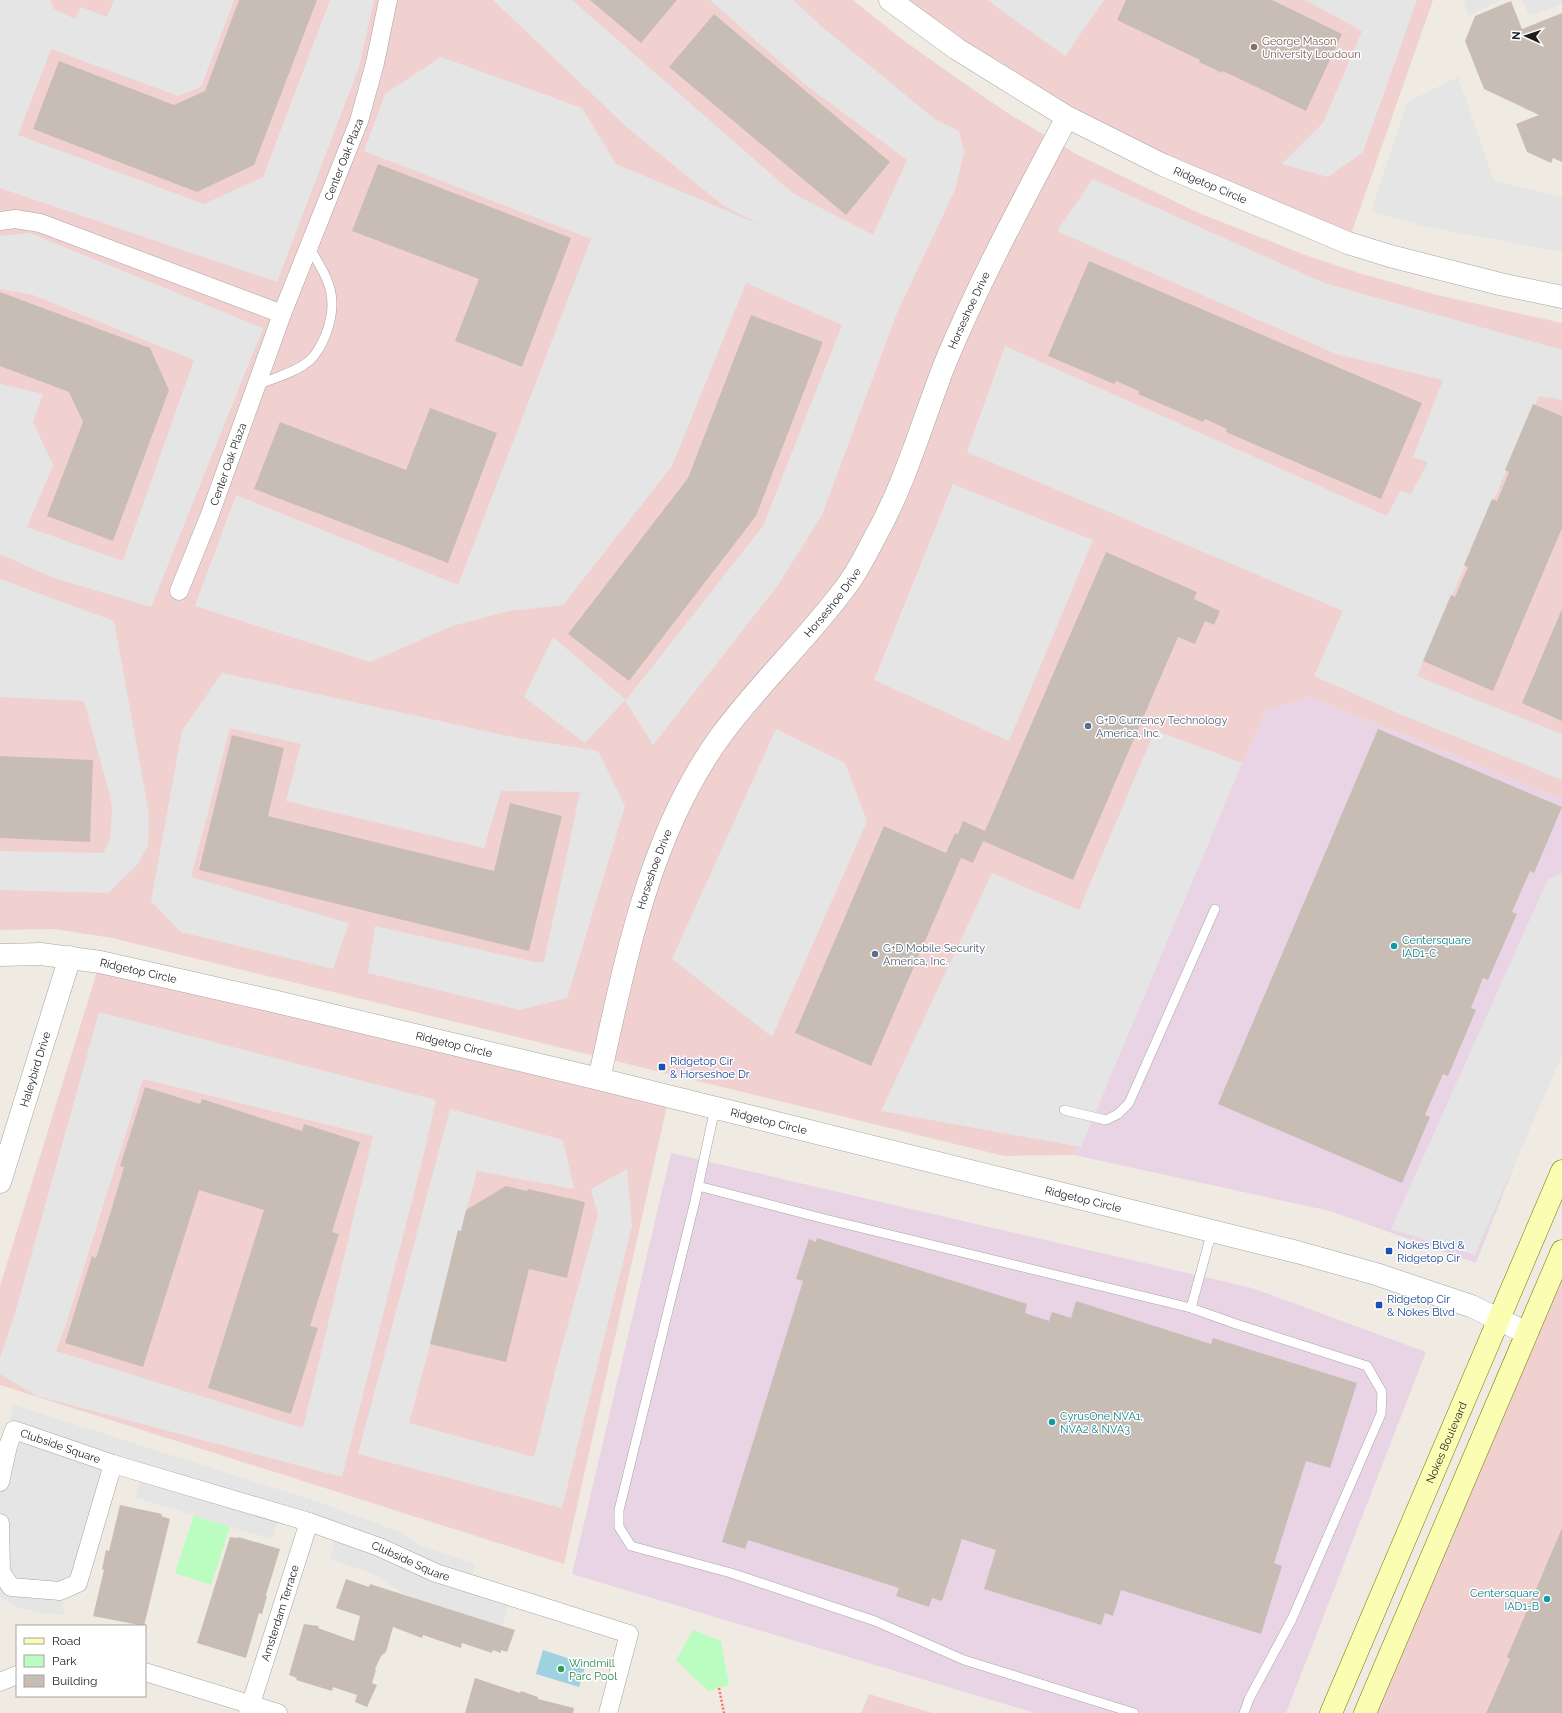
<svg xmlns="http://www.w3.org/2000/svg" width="1562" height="1713" font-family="Raleway,sans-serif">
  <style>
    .commercial { fill: #f1d1d0 }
    .industrial { fill: #e9d4e5 }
    .park { fill: #bbfdc0 }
    .parking { fill: #e5e5e5; fill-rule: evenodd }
    .water { fill: #9fd2e0 }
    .building { fill: #c7bdb5 }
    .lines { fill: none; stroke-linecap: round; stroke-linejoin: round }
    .service-casing { stroke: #a4a4a4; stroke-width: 10 }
    .minor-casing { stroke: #a4a4a4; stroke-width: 19 }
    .tertiary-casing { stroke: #a4a4a4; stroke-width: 23 }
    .secondary-casing { stroke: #6d7800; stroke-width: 23 }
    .path { stroke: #ff7163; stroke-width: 2.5; stroke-dasharray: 2 2; stroke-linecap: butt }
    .service { stroke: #fff; stroke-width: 9 }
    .minor { stroke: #fff; stroke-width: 18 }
    .tertiary { stroke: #fff; stroke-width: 22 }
    .secondary { stroke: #fbfeb2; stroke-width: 22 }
    .education-dot { fill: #8d6e63; stroke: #fff; stroke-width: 1.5 }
    .service-dot { fill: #5c6f8a; stroke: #fff; stroke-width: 1.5 }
    .culture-dot { fill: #0f9aa8; stroke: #fff; stroke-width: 1.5 }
    .transit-dot { fill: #1a4fb4; stroke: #fff; stroke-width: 1.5 }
    .leisure-dot { fill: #2e9e5b; stroke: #fff; stroke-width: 1.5 }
    .labels { text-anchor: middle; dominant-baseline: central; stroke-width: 3; stroke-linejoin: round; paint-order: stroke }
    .education-label { font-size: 11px; fill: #785e54; stroke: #fff; text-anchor: start }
    .street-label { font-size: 11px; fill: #1d1d1d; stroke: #fff }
    .service-label { font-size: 11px; fill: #4e5e75; stroke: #fff; text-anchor: start }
    .culture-label { font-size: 11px; fill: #0d838f; stroke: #fff; text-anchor: start }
    .transit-label { font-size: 11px; fill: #164399; stroke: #fff; text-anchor: start }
    .leisure-label { font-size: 11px; fill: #27864d; stroke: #fff; text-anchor: start }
  </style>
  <rect width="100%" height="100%" fill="#efebe2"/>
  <path class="commercial" d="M 0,0 L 853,0 L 903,40 L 958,79 L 1006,112 L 1078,155 L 1201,214 L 1308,256 L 1359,273 L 1437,295 L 1562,323 L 1562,799 L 1310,697 L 1265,712 L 1074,1155 L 1004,1156 L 112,938 L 54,929 L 0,930 Z
    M 890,0 L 1433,0 L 1348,243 L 1163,165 Z
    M 100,962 L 669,1097 L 564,1564 L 0,1385 L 0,1286 Z
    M 1562,1251 L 1562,1713 L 1365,1713 Z
    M 869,1694 L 932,1713 L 861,1713 Z"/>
  <path class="industrial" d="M 1310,697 L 1562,799 L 1562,1044 L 1476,1263 L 1330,1211 L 1074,1155 L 1265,712 Z
    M 671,1153 L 1252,1288 L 1426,1352 L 1286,1713 L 1035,1713 L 572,1574 Z"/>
  <path class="park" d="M 194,1515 L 230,1527 L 211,1585 L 175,1573 Z
    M 693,1630 L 721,1641 L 729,1685 L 708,1691 L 676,1660 Z"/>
  <path class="parking" d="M 0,0 L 50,0 L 54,9 L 75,19 L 81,7 L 107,17 L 114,0 L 234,0 L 201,87 L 178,96 L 51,49 L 18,135 L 204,204 L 263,177 L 330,0 L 374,0 L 359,67 L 277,282 L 0,188 Z
    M 493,0 L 572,0 L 794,194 L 873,235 L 907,160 L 806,85 L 710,0 L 793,0 L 820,25 L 936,120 L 959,131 L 964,152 L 955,190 L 897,313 L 822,515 L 778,585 L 653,745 L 625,700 L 585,743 L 524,697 L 553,637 L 626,700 L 763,526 L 842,325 L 746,283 L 672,466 L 563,605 L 509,611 L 452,626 L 370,662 L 195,606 L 236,495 L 458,585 L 591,239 L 364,151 L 385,94 L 441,57 L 582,108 L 616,164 L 763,226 L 724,206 L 630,130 Z
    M 987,0 L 1104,0 L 1065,56 Z
    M 1305,0 L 1417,0 L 1363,152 L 1328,177 L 1282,164 L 1323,123 L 1362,31 Z
    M 1463,0 L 1500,0 L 1469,16 Z
    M 1521,0 L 1562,0 L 1562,4 L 1530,16 Z
    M 1458,77 L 1494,181 L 1562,197 L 1562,252 L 1428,227 L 1371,212 L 1407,102 Z
    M 1093,179 L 1324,283 L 1562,350 L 1562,400 L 1539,396 L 1417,676 L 1562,734 L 1562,780 L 1400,714 L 1314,676 L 1343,611 L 967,452 L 1005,346 L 1387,516 L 1400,491 L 1411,494 L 1428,462 L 1413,457 L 1443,380 L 1336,354 L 1057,231 Z
    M 30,233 L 263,328 L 151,607 L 51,577 L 0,554 L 0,384 L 43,394 L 33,422 L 53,465 L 27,527 L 123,561 L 194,360 L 33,295 L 0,289 L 0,236 Z
    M 953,484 L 1093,540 L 1009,741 L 874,680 Z
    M 0,579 L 114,621 L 149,814 L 148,845 L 138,864 L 108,893 L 0,890 L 0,851 L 103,853 L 110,840 L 112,809 L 109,792 L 84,701 L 0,697 Z
    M 222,673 L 517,738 L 598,751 L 625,806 L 567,998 L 520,1010 L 368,973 L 375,926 L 534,962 L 544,962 L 580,792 L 501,791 L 484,848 L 286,801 L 301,744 L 230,728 L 191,877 L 349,923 L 333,969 L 181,932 L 151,901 L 182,731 Z
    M 776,729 L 845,763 L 867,821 L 772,1037 L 672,959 Z
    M 1155,730 L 1242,763 L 1081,1147 L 881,1111 L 992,873 L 1079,910 Z
    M 1562,873 L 1562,1055 L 1475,1255 L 1391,1229 L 1548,879 Z
    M 99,1012 L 436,1100 L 425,1149 L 342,1477 L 37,1396 L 0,1374 L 0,1358 L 16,1310 ZM 143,1079 L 373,1136 L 303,1428 L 56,1351 L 66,1324 Z
    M 450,1109 L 563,1140 L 574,1189 L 477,1171 L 409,1423 L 534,1457 L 556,1368 L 598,1215 L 591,1189 L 627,1169 L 632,1226 L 562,1508 L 358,1454 Z
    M 14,1405 L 321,1503 L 397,1531 L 423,1547 L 475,1564 L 469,1583 L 512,1597 L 502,1626 L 408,1596 L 373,1574 L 330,1559 L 337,1532 L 280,1514 L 272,1539 L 230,1527 L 135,1497 L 142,1473 L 113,1465 L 78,1583 L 60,1591 L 64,1614 L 47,1614 L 14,1606 L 0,1597 L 0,1445 L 8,1428 Z"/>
  <path class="water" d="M 543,1650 L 586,1664 L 579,1687 L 536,1674 Z"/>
  <path class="building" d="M 239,0 L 317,0 L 254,165 L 197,192 L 33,129 L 59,61 L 174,105 L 205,91 Z
    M 590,0 L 677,0 L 641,43 Z
    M 1126,0 L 1272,0 L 1342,34 L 1306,111 L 1223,71 L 1222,73 L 1199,62 L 1200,60 L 1117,20 Z
    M 1511,1 L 1522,29 L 1562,13 L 1562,162 L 1553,158 L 1551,163 L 1527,152 L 1516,124 L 1539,115 L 1484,89 L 1465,41 L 1475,16 Z
    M 714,14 L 890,162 L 846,215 L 669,67 Z
    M 378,164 L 571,238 L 522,367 L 455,341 L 479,279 L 352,231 Z
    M 1089,261 L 1422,403 L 1381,499 L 1226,432 L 1227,429 L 1205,419 L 1203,422 L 1138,394 L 1139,391 L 1116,381 L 1114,384 L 1048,356 Z
    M 0,292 L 150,348 L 169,390 L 113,541 L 47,516 L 83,422 L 69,392 L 0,366 Z
    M 751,315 L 823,342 L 756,516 L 629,681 L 568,634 L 688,478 Z
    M 1533,404 L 1562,416 L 1562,528 L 1493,691 L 1423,661 L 1451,595 L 1455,597 L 1468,567 L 1464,565 L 1492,499 L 1497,501 L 1509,472 L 1505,470 Z
    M 430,408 L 497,433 L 448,563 L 254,489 L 280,422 L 406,470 Z
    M 1106,552 L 1197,592 L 1194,599 L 1220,611 L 1214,625 L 1205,621 L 1195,644 L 1178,637 L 1073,880 L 983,841 L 973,863 L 961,858 L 871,1066 L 795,1033 L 884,826 L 946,853 L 955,833 L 958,834 L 963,821 L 985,831 Z
    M 1562,609 L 1562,721 L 1522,703 Z
    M 1378,729 L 1562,807 L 1534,873 L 1530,871 L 1512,912 L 1517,914 L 1488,980 L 1483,978 L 1471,1008 L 1476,1010 L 1448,1076 L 1443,1074 L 1425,1115 L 1430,1117 L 1402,1183 L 1218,1104 Z
    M 232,735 L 284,748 L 268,816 L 494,871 L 510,803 L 562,816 L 529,951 L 199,870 Z
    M 0,756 L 93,760 L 90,842 L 0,838 Z
    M 145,1087 L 200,1104 L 202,1099 L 302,1131 L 304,1124 L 360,1142 L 332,1232 L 339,1234 L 310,1326 L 318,1328 L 291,1414 L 208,1388 L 264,1210 L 199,1190 L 143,1367 L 65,1343 L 92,1256 L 96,1258 L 111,1211 L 124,1167 L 120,1166 Z
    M 506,1186 L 527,1191 L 528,1189 L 585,1202 L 567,1278 L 529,1269 L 506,1362 L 430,1344 L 458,1230 L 461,1231 L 466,1210 Z
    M 817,1238 L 1027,1304 L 1025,1313 L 1049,1321 L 1052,1312 L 1071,1318 L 1076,1301 L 1211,1344 L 1213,1338 L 1357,1383 L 1330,1468 L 1306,1461 L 1274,1563 L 1282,1566 L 1261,1634 L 1121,1590 L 1113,1616 L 1105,1613 L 1101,1625 L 984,1589 L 996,1550 L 962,1539 L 942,1601 L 932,1598 L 929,1607 L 896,1596 L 899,1588 L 748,1540 L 745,1549 L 722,1542 L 803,1281 L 796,1279 L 809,1239 L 816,1242 Z
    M 120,1505 L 162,1514 L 161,1516 L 170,1519 L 144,1626 L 93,1616 L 104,1570 L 102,1569 L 106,1550 L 109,1551 Z
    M 1562,1528 L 1562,1713 L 1486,1713 L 1510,1659 L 1507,1657 Z
    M 230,1537 L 238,1538 L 238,1537 L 280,1549 L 266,1595 L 267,1596 L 262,1614 L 259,1613 L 246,1658 L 197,1643 Z
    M 346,1579 L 369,1587 L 370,1584 L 515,1630 L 507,1652 L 501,1650 L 501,1653 L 493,1650 L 492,1653 L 462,1643 L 461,1648 L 423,1635 L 422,1638 L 393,1627 L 386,1652 L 381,1656 L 375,1669 L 376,1670 L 372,1683 L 377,1685 L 367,1707 L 355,1702 L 357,1695 L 333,1687 L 332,1691 L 296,1680 L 297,1678 L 289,1675 L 304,1624 L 319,1626 L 318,1628 L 354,1641 L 360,1616 L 336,1608 Z
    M 475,1678 L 520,1693 L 521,1691 L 538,1697 L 538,1699 L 574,1708 L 573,1713 L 465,1713 Z"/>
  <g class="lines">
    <defs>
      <path id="service" d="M 257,385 C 272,379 299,371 310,360 C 318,353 322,343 326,334 C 340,296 328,279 309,247
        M 715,1108 L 695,1201 L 619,1510 L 619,1527 L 631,1546 L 731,1573 L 875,1621 L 964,1660 L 1134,1713
        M 1064,1110 L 1106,1120 L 1118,1114 L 1129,1103 L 1215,909
        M 698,1186 L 825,1219 L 1191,1308 L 1236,1324 L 1367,1366 L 1382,1392 L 1381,1414 L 1292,1619 L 1249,1699 L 1244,1713
        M 1191,1308 L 1212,1231"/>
      <g id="minor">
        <path d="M 0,221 L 15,219 L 40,223 L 282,314"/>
        <path id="s1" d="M 179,591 L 209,517 L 282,314 L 359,121 L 375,63 L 388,0"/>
        <path id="s2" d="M 0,1482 L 8,1446 L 14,1430 L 113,1464 L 309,1522 L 379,1547 L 436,1573 L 629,1634 L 608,1713"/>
        <path d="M 0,1523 L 1,1572 L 11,1587 L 60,1591 L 78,1583 L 113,1464"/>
        <path d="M 145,1672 L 278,1713"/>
        <path d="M 0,1682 L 17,1675"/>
        <path id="s3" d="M 248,1713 L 309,1522"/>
      </g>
      <g id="tertiary">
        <path id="s4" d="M 890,0 L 957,49 L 1067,117 L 1163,165 L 1348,243 L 1390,256 L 1500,284 L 1562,297"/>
        <path id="s5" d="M 0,955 L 41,954 L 100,962 L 277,1002 L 599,1079 L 1297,1252 L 1376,1274 L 1471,1306 L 1527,1333"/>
        <path id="s6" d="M 599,1079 C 626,960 648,835 722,734 C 760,683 807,639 845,588 C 857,573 866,554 875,537 C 906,482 923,419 946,361 C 981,277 1025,197 1067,117"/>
        <path id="s7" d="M 0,1182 L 70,957"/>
      </g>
      <g id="secondary">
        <path id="s8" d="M 1331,1713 L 1562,1171"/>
        <path d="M 1365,1713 L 1562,1251"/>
      </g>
    </defs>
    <use href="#service" class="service-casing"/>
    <use href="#minor" class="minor-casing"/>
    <use href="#tertiary" class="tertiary-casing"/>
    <use href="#secondary" class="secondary-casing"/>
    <path class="path" d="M 719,1688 L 724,1713"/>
    <use href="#service" class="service"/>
    <use href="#minor" class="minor"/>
    <use href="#tertiary" class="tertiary"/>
    <use href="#secondary" class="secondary"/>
  </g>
  <circle class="education-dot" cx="1254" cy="47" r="4"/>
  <g class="service-dot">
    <circle cx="1088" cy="726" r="4"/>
    <circle cx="875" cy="954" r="4"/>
  </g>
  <g class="culture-dot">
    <circle cx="1394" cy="946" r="4"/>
    <circle cx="1052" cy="1422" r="4"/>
    <circle cx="1547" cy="1599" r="4"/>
  </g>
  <g class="transit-dot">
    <rect x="658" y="1063" width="8" height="8" rx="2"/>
    <rect x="1385" y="1247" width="8" height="8" rx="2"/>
    <rect x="1375" y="1301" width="8" height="8" rx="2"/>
  </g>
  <circle class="leisure-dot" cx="561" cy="1669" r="4"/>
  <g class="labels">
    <g class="education-label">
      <text x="1262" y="41">George Mason<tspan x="1262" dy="13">University Loudoun</tspan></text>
    </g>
    <g class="street-label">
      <text stroke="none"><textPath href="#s1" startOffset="462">Center Oak Plaza</textPath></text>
      <text stroke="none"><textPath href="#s4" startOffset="371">Ridgetop Circle</textPath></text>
      <text stroke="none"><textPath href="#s6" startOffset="865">Horseshoe Drive</textPath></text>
      <text stroke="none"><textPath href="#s1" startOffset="136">Center Oak Plaza</textPath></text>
      <text stroke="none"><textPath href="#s6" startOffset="541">Horseshoe Drive</textPath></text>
      <text stroke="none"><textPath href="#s6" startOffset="217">Horseshoe Drive</textPath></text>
      <text stroke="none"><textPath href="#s5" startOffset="140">Ridgetop Circle</textPath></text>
      <text stroke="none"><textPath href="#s5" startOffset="464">Ridgetop Circle</textPath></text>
      <text stroke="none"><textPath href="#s7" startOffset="118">Haleybird Drive</textPath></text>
      <text stroke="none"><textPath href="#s5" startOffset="788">Ridgetop Circle</textPath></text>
      <text stroke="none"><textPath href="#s5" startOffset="1112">Ridgetop Circle</textPath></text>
      <text stroke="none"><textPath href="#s8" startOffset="294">Nokes Boulevard</textPath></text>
      <text stroke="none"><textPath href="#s2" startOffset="103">Clubside Square</textPath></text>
      <text stroke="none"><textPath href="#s2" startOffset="472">Clubside Square</textPath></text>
      <text stroke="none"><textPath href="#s3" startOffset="105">Amsterdam Terrace</textPath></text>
    </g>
    <g class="service-label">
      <text x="1096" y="720">G+D Currency Technology<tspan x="1096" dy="13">America, Inc.</tspan></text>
      <text x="883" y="948">G+D Mobile Security<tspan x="883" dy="13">America, Inc.</tspan></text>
    </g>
    <g class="culture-label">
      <text x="1402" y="940">Centersquare<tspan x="1402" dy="13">IAD1-C</tspan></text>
      <text x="1060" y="1416">CyrusOne NVA1,<tspan x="1060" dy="13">NVA2 &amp; NVA3</tspan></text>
      <text x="1539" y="1593" text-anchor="end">Centersquare<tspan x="1539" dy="13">IAD1-B</tspan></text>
    </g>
    <g class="transit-label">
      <text x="670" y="1061">Ridgetop Cir<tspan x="670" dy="13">&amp; Horseshoe Dr</tspan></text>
      <text x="1397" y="1245">Nokes Blvd &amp;<tspan x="1397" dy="13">Ridgetop Cir</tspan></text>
      <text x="1387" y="1299">Ridgetop Cir<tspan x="1387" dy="13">&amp; Nokes Blvd</tspan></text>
    </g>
    <g class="leisure-label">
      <text x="569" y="1663">Windmill<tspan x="569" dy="13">Parc Pool</tspan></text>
    </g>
  </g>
  <rect x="16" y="1625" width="130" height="72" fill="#ffffff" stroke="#a5a5a5"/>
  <rect x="24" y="1638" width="20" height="6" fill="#fbfeb2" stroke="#a5a5a5"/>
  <text x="52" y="1645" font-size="12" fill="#1d1d1d">Road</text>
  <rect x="24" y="1655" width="20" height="12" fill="#bbfdc0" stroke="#a5a5a5"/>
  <text x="52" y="1665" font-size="12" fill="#1d1d1d">Park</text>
  <rect x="24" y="1675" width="20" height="12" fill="#c7bdb5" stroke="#a5a5a5"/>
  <text x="52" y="1685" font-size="12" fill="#1d1d1d">Building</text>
  <g transform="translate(1526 36) rotate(273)" stroke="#ffffff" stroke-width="3" paint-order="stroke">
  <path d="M0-3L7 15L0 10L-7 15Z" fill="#1d1d1d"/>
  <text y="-6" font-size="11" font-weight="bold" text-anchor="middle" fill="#1d1d1d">N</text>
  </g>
</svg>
